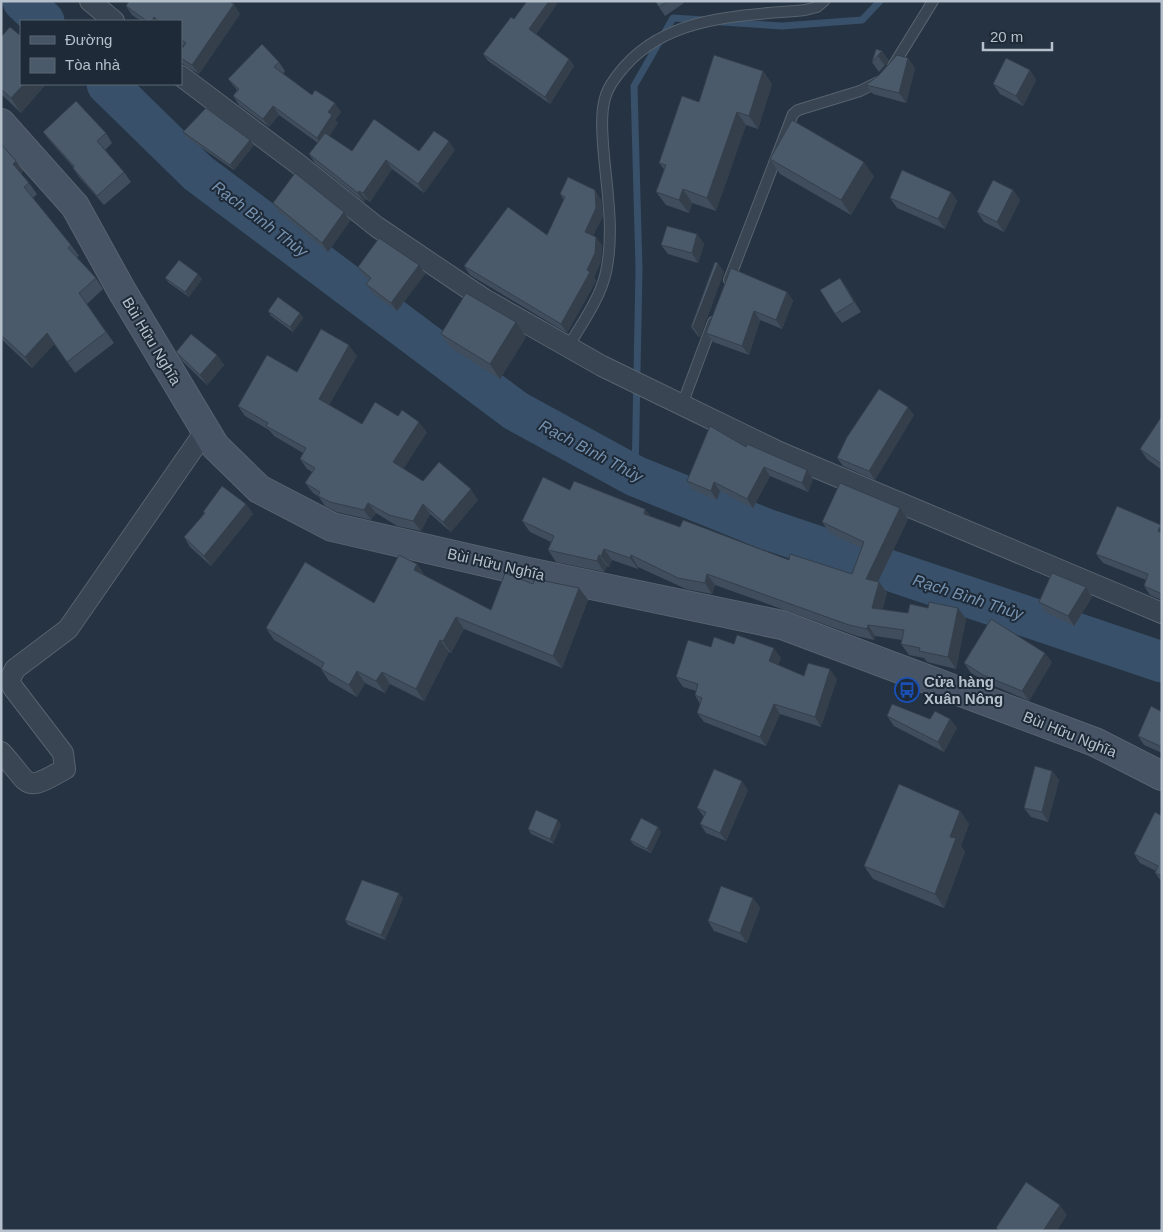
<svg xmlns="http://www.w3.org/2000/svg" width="1163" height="1232" font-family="Arial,sans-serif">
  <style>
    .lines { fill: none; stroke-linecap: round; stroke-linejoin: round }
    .stream { stroke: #38506a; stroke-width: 7 }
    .river { stroke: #38506a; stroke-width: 41 }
    .service-casing { stroke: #57636f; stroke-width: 12 }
    .minor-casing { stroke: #57636f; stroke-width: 22 }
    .secondary-casing { stroke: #57636f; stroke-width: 30 }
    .service { stroke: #394552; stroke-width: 10 }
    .minor { stroke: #394552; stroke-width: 20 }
    .secondary { stroke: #475465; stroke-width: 28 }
    .wall { fill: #404d5c }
    .shaded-wall { fill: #343f4b }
    .building { fill: #4a5a6b; stroke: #343f4b }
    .labels { text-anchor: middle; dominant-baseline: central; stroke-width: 4; stroke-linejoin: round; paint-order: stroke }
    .street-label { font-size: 15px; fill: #b6c0cc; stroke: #1e2a37 }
    .poi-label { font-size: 15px; font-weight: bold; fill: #b6c0cc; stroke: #1e2a37; text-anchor: start }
    .water-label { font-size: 16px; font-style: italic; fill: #7592b0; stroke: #1e2a37 }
  </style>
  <rect width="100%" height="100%" fill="#253342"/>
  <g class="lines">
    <path class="stream" d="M 722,22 L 782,26 L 862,20 L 880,1
      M 635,476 L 639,269 L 634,86 L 673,18 L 704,20"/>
    <path class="river" d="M 23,1 L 44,21
      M 107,84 L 198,173 L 516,411 L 635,476 L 766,529 L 1162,662"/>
    <defs>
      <path id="service" d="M 893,66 L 933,1
        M 729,280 L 793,114 L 798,110 L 860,91 L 878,82
        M 568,347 C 582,323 600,299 606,272 C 615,229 606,187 603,144 C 602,129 601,113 605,98 C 608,86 617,75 625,66 C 670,15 742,16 805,10 L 817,7 L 824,1
        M 682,405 L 713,322"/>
      <path id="minor" d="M 90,1 L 114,21
        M 181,76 L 298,164 L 377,227 L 484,299 L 602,366 L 779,452 L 1162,613
        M 1,752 C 32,785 21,794 65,769 L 63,753 L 14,689 L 9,681 L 15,669 L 68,629 L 206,430"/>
      <path id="secondary" d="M 1,123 L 75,206 L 122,291 L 215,446 L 259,489 L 332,527 L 524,571 L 782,625 L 1095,742 L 1162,776"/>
    </defs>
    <use href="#service" class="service-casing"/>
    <use href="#minor" class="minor-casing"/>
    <use href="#secondary" class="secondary-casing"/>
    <use href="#service" class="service"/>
    <use href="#minor" class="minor"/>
    <use href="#secondary" class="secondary"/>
  </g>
  <path class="wall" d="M 527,1 L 555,1 L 557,4 L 536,34 L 569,59 L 574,66 L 550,104 L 488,61 L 483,54 L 514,19 Z
    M 655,1 L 683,1 L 684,3 L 665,16 Z
    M 126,6 L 240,14 L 199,74 L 184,65 L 181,61 L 181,50 L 184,46 L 181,43 L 181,21 L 141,21 L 132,15 Z
    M 1,37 L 21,84 L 46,84 L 21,113 L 1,94 Z
    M 882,51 L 889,61 L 879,72 L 872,62 Z
    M 279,62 L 285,71 L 283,74 L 312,95 L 341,112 L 335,120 L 338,123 L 329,136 L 352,151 L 419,151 L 455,150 L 424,193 L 392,169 L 370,202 L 366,199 L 364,202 L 315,163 L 309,154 L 318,143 L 279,115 L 269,127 L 239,105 L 233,96 L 237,90 L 228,79 Z
    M 915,68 L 906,103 L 873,94 L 866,85 Z
    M 1030,70 L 1036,80 L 1023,106 L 1000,94 L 993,84 Z
    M 763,71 L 772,84 L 758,129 L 746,125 L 716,211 L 692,203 L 689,213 L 666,205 L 656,192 L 664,169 L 659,163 L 699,102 Z
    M 43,132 L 106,133 L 112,143 L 105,150 L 124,172 L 131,182 L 104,205 L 79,177 L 73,168 L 73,167 L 50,141 Z
    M 183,132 L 250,140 L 254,145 L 234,170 L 186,137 Z
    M 1,144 L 16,161 L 23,171 L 21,174 L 29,183 L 37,194 L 33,198 L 71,245 L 79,256 L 77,257 L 96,278 L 103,289 L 87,304 L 114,343 L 75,373 L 54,344 L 32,368 L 1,339 Z
    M 770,159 L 874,176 L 851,215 L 780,174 Z
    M 1013,190 L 1020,200 L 1004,232 L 984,222 L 977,212 Z
    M 951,192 L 957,201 L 945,229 L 897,208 L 890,198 Z
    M 560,194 L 601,199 L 603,216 L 593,235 L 602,245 L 601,261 L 594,277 L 596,281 L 567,333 L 470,275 L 464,266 L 547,235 L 564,200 Z
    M 273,203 L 344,212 L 350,221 L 328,252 L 279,212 Z
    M 697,234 L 704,244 L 698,263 L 668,254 L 661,245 Z
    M 419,265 L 425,274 L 397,311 L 372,293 L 366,284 L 369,280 L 364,276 L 358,267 Z
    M 724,272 L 700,337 L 698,336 L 691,327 Z
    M 165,278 L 202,279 L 189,297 L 169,283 Z
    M 847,288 L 861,312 L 842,323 L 835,314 Z
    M 787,292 L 793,301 L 782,329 L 760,320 L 749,355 L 713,342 L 706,333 Z
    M 268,311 L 300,313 L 303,318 L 293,332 L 271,316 Z
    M 441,334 L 526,337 L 500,379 L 451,348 Z
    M 176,352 L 217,355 L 224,365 L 207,385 L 183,362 Z
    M 357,356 L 329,405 L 362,424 L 427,432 L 403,469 L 423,481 L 478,500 L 451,532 L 430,514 L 421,531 L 397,526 L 376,513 L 371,520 L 337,512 L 325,506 L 319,497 L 313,493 L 305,483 L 312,472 L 307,469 L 300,459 L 303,453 L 274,436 L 269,430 L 245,416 L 238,406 L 297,372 Z
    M 914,415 L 875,480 L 843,466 L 837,458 Z
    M 1162,416 L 1162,470 L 1147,459 L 1140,449 Z
    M 746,447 L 807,470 L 813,479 L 808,492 L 770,476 L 753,508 L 720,491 L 717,500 L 693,490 L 687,481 Z
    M 570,490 L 645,509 L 650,516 L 680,527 L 789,560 L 852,574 L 861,548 L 830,533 L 822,522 L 900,508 L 908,519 L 878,582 L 887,593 L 882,610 L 908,613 L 928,608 L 958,608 L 966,619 L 956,669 L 927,662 L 924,658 L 909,655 L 901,644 L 902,640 L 875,636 L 874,640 L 857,636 L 715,585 L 712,594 L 686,589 L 638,567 L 638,569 L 612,560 L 609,567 L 607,566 L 604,572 L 556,562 L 548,550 L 551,542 L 530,532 L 522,521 Z
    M 246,504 L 253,514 L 211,566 L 190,547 L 184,537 L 204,514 L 203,512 Z
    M 1162,526 L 1162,600 L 1150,595 L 1144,586 L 1146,580 L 1103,563 L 1096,554 Z
    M 417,564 L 425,576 L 491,610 L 533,584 L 579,588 L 588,600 L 562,668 L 464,629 L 451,653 L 449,652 L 424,701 L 390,684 L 385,693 L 365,683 L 357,697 L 329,681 L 321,669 L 321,668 L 274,640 L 266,628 L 374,603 Z
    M 1092,597 L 1074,626 L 1045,612 L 1039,602 Z
    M 734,644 L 781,658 L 778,665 L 804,676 L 837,679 L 821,727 L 780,714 L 766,746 L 704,722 L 697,713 L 700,704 L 695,695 L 696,691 L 683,687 L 676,677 L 711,647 Z
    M 1052,662 L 1029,701 L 990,684 L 971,673 L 964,663 Z
    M 1162,712 L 1162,753 L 1144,745 L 1138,736 Z
    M 887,716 L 930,719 L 950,719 L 957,728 L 944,752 L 894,726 Z
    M 1052,771 L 1059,780 L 1048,822 L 1031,817 L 1024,808 Z
    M 748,790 L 726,841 L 706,833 L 700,824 L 704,817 L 697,808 Z
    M 960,811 L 969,824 L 961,846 L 965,852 L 944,908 L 873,879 L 864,866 Z
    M 1162,816 L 1162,882 L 1155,873 L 1156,871 L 1140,863 L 1134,854 Z
    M 561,825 L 553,844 L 531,834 L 528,829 Z
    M 661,832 L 651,853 L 634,845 L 630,840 Z
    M 403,898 L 385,940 L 348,925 L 345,920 Z
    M 753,898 L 760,908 L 747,943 L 714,931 L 708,921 Z"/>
  <path class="shaded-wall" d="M 549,1 L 555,1 L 557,4 L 534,36 L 529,29 Z
    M 234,4 L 240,14 L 199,74 L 192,65 Z
    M 154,17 L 157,21 L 152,21 Z
    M 882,51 L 889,61 L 885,66 L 878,56 Z
    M 908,58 L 915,68 L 906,103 L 899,93 Z
    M 569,59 L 574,66 L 550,104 L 545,97 Z
    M 1030,70 L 1036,80 L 1023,106 L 1016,96 Z
    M 763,71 L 772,84 L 758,129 L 749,116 Z
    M 24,84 L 46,84 L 21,113 L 11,98 Z
    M 335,103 L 341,112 L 335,120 L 338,123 L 323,146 L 317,138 L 328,112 Z
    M 273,106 L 279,115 L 269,127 L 263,119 Z
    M 737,112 L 746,125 L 716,211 L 707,198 Z
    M 250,140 L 254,145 L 234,170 L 230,165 Z
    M 449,141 L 455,150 L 424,193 L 418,184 Z
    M 386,160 L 392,169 L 370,202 L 363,193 Z
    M 16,161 L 23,171 L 20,175 L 13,164 Z
    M 864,162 L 874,176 L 851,215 L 841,200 Z
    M 683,189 L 692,203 L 689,213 L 679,200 Z
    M 595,190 L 601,199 L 603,216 L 591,240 L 585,232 Z
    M 1013,190 L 1020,200 L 1004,232 L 997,222 Z
    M 359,191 L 366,199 L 364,202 L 358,193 Z
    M 951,192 L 957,201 L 945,229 L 938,219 Z
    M 344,212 L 350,221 L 328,252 L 322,243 Z
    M 697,234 L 704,244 L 698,263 L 692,253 Z
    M 596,237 L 602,245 L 601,261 L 594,277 L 596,281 L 567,333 L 561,324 L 587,270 Z
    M 718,263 L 724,272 L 700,337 L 693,327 Z
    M 419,265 L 425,274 L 397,311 L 391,303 Z
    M 198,274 L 202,279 L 189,297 L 185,292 Z
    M 840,278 L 847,288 L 861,312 L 854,302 Z
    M 787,292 L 793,301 L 782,329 L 776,320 Z
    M 754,311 L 760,320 L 749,355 L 742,346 Z
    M 300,313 L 303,318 L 293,332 L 290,327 Z
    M 516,322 L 526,337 L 500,379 L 490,364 Z
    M 47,333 L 54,344 L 32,368 L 25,357 Z
    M 349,345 L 357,356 L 326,410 L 319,399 Z
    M 217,355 L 224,365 L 207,385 L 200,375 Z
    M 908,407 L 914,415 L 875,480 L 869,471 Z
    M 419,422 L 427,432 L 401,473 L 393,462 Z
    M 764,467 L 770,476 L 753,508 L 747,499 Z
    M 807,470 L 813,479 L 808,492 L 802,483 Z
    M 714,482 L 720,491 L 717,500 L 711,491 Z
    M 471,489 L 478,500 L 451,532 L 443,522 Z
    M 368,503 L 376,513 L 371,520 L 364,510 Z
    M 246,504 L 253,514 L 211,566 L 204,556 Z
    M 423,504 L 430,514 L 421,531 L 413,521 Z
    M 900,508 L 908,519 L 874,590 L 866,579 Z
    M 645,509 L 653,521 L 644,514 Z
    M 1161,525 L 1162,526 L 1162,536 L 1158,531 Z
    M 604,549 L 612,560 L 609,567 L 601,556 Z
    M 599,555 L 607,566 L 604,572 L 597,561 Z
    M 631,555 L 638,567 L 638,569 L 630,558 Z
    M 417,564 L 425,576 L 414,570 Z
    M 707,574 L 715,585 L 712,594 L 705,583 Z
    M 879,582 L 887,593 L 880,620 L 872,608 Z
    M 1086,587 L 1092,597 L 1074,626 L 1068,616 Z
    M 579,588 L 588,600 L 562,668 L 553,656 Z
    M 958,608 L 966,619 L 956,669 L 948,657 Z
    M 456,617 L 464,629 L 451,653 L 443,641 Z
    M 868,625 L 875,636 L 874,640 L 867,629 Z
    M 440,640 L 449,652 L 424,701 L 416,689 Z
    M 774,648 L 781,658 L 776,670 L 769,661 Z
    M 1045,653 L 1052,662 L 1029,701 L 1022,691 Z
    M 830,669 L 837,679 L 821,727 L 815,717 Z
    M 357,671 L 365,683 L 357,697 L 349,685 Z
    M 382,672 L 390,684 L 385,693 L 376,681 Z
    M 774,704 L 780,714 L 766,746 L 760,737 Z
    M 950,719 L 957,728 L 944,752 L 938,742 Z
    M 1052,771 L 1059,780 L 1048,822 L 1042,812 Z
    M 742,781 L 748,790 L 726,841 L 720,833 Z
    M 960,811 L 969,824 L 961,846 L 965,852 L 944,908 L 935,894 L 950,837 Z
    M 558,820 L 561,825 L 553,844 L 550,839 Z
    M 658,827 L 661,832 L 651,853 L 647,849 Z
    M 399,893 L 403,898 L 385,940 L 381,935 Z
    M 753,898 L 760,908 L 747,943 L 740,933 Z
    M 1060,1205 L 1067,1215 L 1057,1231 L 1043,1231 Z"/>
  <path class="building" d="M 129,1 L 229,1 L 234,4 L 192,65 L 181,58 L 181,50 L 186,43 L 181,39 L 181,21 L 159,21 L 154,17 L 152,21 L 147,21 L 126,6 Z
    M 527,1 L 549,1 L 529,29 L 569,59 L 545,97 L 483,54 L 511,17 L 514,19 Z
    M 655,1 L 668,1 L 659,7 Z
    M 10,27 L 21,36 L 21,84 L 24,84 L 11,98 L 1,89 L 1,37 Z
    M 262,44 L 279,62 L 274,67 L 312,95 L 315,90 L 335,103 L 328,112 L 332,115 L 317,138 L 273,106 L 263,119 L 233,96 L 239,89 L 228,79 Z
    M 876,49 L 882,51 L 872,62 Z
    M 714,55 L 763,71 L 749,116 L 737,112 L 707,198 L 683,189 L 679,200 L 656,192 L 666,165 L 659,163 L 682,96 L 699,102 Z
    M 897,55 L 908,58 L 899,93 L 866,85 L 879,75 Z
    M 1006,58 L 1030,70 L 1016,96 L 993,84 Z
    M 76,101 L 106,133 L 97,141 L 124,172 L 97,196 L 73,168 L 74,166 L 43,132 Z
    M 206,108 L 250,140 L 230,165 L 183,132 Z
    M 374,119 L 419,151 L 434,131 L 449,141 L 418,184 L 386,160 L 363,193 L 359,191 L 358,193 L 309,154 L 325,133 L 352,151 Z
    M 792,120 L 864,162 L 841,200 L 770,159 Z
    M 1,144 L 16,161 L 13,164 L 29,183 L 24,187 L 71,245 L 68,248 L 96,278 L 79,293 L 106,332 L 67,362 L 47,333 L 25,357 L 1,335 Z
    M 902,170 L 951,192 L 938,219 L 890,198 Z
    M 295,173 L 344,212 L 322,243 L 273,203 Z
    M 568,177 L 595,190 L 596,208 L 585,232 L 596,237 L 595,253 L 587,270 L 590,272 L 561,324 L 464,266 L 508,207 L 547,235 L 565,197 L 560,194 Z
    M 993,180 L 1013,190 L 997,222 L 977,212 Z
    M 667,226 L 697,234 L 692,253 L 661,245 Z
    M 379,238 L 419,265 L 391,303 L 366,284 L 371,278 L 358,267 Z
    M 179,260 L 198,274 L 185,292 L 165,278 Z
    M 715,262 L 718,263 L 693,327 L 691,327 Z
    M 731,268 L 787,292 L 776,320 L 754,311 L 742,346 L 706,333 Z
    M 840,278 L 854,302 L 835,314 L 820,290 Z
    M 466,293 L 516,322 L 490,364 L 441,334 Z
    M 278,297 L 300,313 L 290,327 L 268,311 Z
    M 321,329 L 349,345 L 319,399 L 362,424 L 375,402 L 398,416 L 402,410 L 419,422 L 393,462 L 423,481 L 439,462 L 471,489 L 443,522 L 423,504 L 413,521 L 389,515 L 368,503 L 364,510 L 330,502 L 318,496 L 320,492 L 305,483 L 315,468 L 300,459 L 306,448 L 266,426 L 268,423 L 238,406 L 267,355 L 297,372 Z
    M 191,334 L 217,355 L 200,375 L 176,352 Z
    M 879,389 L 908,407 L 869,471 L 837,458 L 847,437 Z
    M 1162,416 L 1162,461 L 1160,463 L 1140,449 Z
    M 710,426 L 746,447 L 747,444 L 807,470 L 802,483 L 764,467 L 747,499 L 714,482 L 711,491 L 687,481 Z
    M 543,477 L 570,490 L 574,481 L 645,509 L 644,514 L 680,527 L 683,520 L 789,560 L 790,554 L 852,574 L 864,542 L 822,522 L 840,483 L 900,508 L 866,579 L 879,582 L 872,608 L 908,613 L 910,604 L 928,608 L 929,602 L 958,608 L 948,657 L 919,651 L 920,648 L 901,644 L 904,630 L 868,625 L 867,629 L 849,625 L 707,574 L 705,583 L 678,578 L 631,555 L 630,558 L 604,549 L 601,556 L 599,555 L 597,561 L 548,550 L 554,536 L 522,521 Z
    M 222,486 L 246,504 L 204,556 L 184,537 L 205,513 L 203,512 Z
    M 1117,506 L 1161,525 L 1158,531 L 1162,533 L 1162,595 L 1160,593 L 1144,586 L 1148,574 L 1096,554 Z
    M 399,555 L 417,564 L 414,570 L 491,610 L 505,573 L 533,584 L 535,579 L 579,588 L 553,656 L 456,617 L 443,641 L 440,640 L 416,689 L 382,672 L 376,681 L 357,671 L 349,685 L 321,669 L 324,663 L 266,628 L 305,562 L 374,603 Z
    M 1052,573 L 1086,587 L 1068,616 L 1039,602 Z
    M 991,619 L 1045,653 L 1022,691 L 983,675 L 964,663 Z
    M 737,635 L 774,648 L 769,661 L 804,676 L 808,663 L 830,669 L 815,717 L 774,704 L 760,737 L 697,713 L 702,698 L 695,695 L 698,684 L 676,677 L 688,640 L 711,647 L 714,637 L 734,644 Z
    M 892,704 L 930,719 L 935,711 L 950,719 L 938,742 L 887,716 Z
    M 1151,706 L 1162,712 L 1162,747 L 1138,736 Z
    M 1035,766 L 1052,771 L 1042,812 L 1024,808 Z
    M 714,769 L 742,781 L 720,833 L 700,824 L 706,812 L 697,808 Z
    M 899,784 L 960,811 L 950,837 L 956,838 L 935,894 L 864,866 Z
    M 536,810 L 558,820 L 550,839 L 528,829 Z
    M 1155,812 L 1162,816 L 1162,876 L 1155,873 L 1158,866 L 1134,854 Z
    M 641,818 L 658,827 L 647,849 L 630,840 Z
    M 362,880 L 399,893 L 381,935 L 345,920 Z
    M 721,886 L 753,898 L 740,933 L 708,921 Z
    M 1026,1182 L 1060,1205 L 1043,1231 L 1000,1231 L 996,1228 Z"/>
  <defs>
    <symbol id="bus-ring" viewBox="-11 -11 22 22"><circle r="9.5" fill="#1e2a37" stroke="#1a4fb4" stroke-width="1.5"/><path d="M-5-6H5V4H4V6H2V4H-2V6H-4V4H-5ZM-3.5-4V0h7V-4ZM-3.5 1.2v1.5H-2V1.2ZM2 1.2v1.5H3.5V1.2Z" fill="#1a4fb4"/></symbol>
  </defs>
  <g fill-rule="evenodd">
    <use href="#bus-ring" x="893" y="676" width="28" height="28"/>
  </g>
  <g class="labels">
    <g class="street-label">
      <text transform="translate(152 341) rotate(59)">Bùi Hữu Nghĩa</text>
      <text transform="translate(496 564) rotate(13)">Bùi Hữu Nghĩa</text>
      <text transform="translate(1070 734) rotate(22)">Bùi Hữu Nghĩa</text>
    </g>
    <g class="poi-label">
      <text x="924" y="681">Cửa hàng<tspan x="924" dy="17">Xuân Nông</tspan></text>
    </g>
    <g class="water-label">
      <text transform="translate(260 219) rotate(37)">Rạch Bình Thủy</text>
      <text transform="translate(591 451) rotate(28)">Rạch Bình Thủy</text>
      <text transform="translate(968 597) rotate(18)">Rạch Bình Thủy</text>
    </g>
  </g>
  <rect width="1163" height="1232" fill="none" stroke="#b6c0cc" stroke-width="5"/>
  <rect x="20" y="20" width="162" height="65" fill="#1e2a37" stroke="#5b6673"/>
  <rect x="30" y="36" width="25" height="8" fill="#475465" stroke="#5b6673"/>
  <text x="65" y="45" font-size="15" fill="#b6c0cc">Đường</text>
  <rect x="30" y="58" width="25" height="15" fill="#4a5a6b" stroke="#5b6673"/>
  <text x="65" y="70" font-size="15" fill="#b6c0cc">Tòa nhà</text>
  <path d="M983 42v8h69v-8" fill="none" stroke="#b6c0cc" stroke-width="2.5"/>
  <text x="990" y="42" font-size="15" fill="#b6c0cc" stroke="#1e2a37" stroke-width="4" paint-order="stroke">20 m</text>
</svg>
